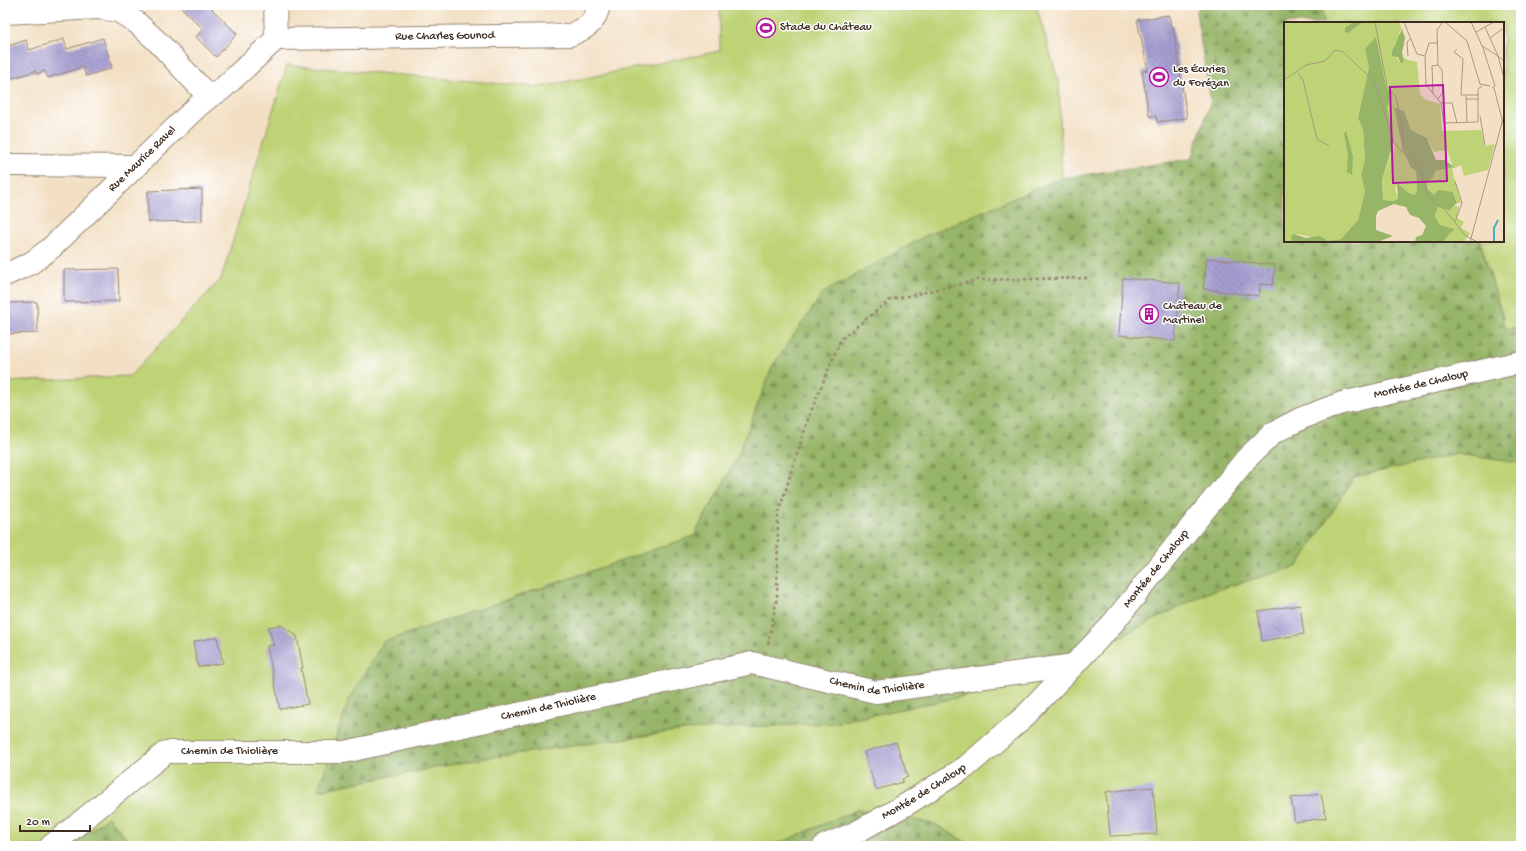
<svg xmlns="http://www.w3.org/2000/svg" width="1526" height="851" font-family="'Gochi Hand',sans-serif">
  <style>
    .grass { fill: #bed376; stroke: #7c7e4a }
    .forest { fill: url(#forest-firs); stroke: #687042 }
    .building { fill: url(#building-back-hatch) }
    .lines { fill: none; stroke-linecap: round; stroke-linejoin: round }
    .minor-casing { stroke: #978571; stroke-width: 24 }
    .secondary-casing { stroke: #978571; stroke-width: 24 }
    .path { stroke: #978571; stroke-width: 2.5; stroke-dasharray: 3 3; stroke-linecap: butt }
    .minor { stroke: #fff; stroke-width: 22 }
    .secondary { stroke: #fff; stroke-width: 22 }
    .labels { text-anchor: middle; dominant-baseline: central; stroke-width: 3; stroke-linejoin: round; paint-order: stroke }
    .poi-label { font-size: 12px; fill: #3b2a1e; stroke: #fff; text-anchor: start }
    .street-label { font-size: 12px; fill: #3b2a1e; stroke: #fff }
    .inset-river { fill: none; stroke: #49adc8; stroke-width: 2 }
    .inset-road { fill: none; stroke: #a99782; stroke-width: 1 }
    .view { fill: #b5179e; fill-opacity: 0.15; stroke: #b5179e; stroke-width: 2 }
    .inset-edge { fill: none; stroke: #3b2a1e; stroke-width: 2 }
  </style>
  <defs>
    <pattern id="forest-firs" width="22" height="20" patternUnits="userSpaceOnUse"><rect width="22" height="20" fill="#96b567"/><path d="M5 1l3.5 6h-7zM16 11l3.5 6h-7z" fill="#7c9354"/></pattern>
    <pattern id="building-back-hatch" width="6" height="6" patternUnits="userSpaceOnUse"><rect width="6" height="6" fill="#a69ed1"/><path d="M-1 5l2 2M0 0l6 6M5-1l2 2" fill="none" stroke="#8881a9"/></pattern>
  </defs>
  <rect width="100%" height="100%" fill="#fff"/>
  <filter id="ink" filterUnits="userSpaceOnUse"><feTurbulence type="fractalNoise" baseFrequency=".025" numOctaves="2"/><feDisplacementMap in="SourceGraphic" scale="8" xChannelSelector="R" yChannelSelector="G"/><feConvolveMatrix kernelMatrix="1 2 1 2 8 2 1 2 1" color-interpolation-filters="sRGB"/></filter>
  <filter id="wash" filterUnits="userSpaceOnUse"><feTurbulence type="fractalNoise" baseFrequency=".012" numOctaves="4" result="noise"/><feDisplacementMap in="SourceGraphic" scale="16" xChannelSelector="R" yChannelSelector="G"/><feGaussianBlur stdDeviation="0.9" result="paint"/><feColorMatrix in="noise" values="0 0 0 0 0 0 0 0 0 0 0 0 0 0 0 0 0 1.4 0 .05"/><feComposite in="paint" operator="in"/></filter>
  <g filter="url(#wash)">
    <rect width="100%" height="100%" fill="#f3e0c4"/>
    <path class="grass" d="M 720,5 L 1036,5 L 1059,84 L 1062,178 L 927,235 L 736,460 L 694,536 L 383,642 L 318,790 L 486,758 L 684,730 L 833,723 L 1028,683 L 1209,592 L 1298,566 L 1354,477 L 1457,454 L 1521,463 L 1521,846 L 972,846 L 935,824 L 782,842 L 762,846 L 133,846 L 108,817 L 70,846 L 5,846 L 5,382 L 130,376 L 221,279 L 287,65 L 540,87 L 720,51 Z
      M 1321,5 L 1521,5 L 1521,327 L 1506,329 L 1480,241 L 1503,241 L 1503,23 L 1324,23 Z"/>
    <path class="forest" d="M 1202,5 L 1321,5 L 1324,23 L 1285,23 L 1285,241 L 1480,241 L 1506,329 L 1521,327 L 1521,463 L 1457,454 L 1354,477 L 1298,566 L 1209,592 L 1028,683 L 833,723 L 684,730 L 486,758 L 318,790 L 349,700 L 383,642 L 694,536 L 736,460 L 773,365 L 823,293 L 927,235 L 1062,178 L 1191,159 L 1211,101 L 1196,12 Z
      M 859,809 L 935,824 L 972,846 L 762,846 L 782,842 Z
      M 108,817 L 133,846 L 70,846 Z"/>
    <g id="blocks">
      <path class="building" d="M 179,5 L 208,5 L 237,34 L 216,57 L 196,37 L 203,29 Z
        M 1169,15 L 1171,26 L 1173,26 L 1187,118 L 1157,122 L 1156,116 L 1149,116 L 1142,71 L 1148,70 L 1137,20 Z
        M 103,38 L 112,68 L 86,76 L 83,67 L 48,78 L 45,71 L 36,74 L 36,71 L 9,79 L 5,62 L 5,47 L 26,40 L 29,50 L 64,39 L 67,49 Z
        M 202,189 L 202,221 L 148,222 L 148,191 Z
        M 1207,258 L 1275,265 L 1273,285 L 1260,284 L 1259,296 L 1203,289 Z
        M 118,269 L 119,301 L 64,302 L 64,270 Z
        M 1123,278 L 1180,283 L 1175,341 L 1119,335 Z
        M 37,302 L 38,333 L 5,334 L 5,303 Z
        M 1300,605 L 1304,634 L 1262,641 L 1258,611 Z
        M 281,625 L 297,636 L 303,668 L 301,668 L 308,704 L 280,709 L 267,646 L 274,645 L 268,627 Z
        M 217,637 L 223,663 L 198,667 L 193,642 Z
        M 896,742 L 908,777 L 902,779 L 903,782 L 876,790 L 864,752 Z
        M 1153,787 L 1157,834 L 1110,836 L 1106,792 Z
        M 1321,794 L 1326,818 L 1295,822 L 1291,798 Z"/>
    </g>
  </g>
  <g filter="url(#ink)">
    <use href="#blocks" fill-opacity="0" stroke="#978571" stroke-width="1"/>
    <g class="lines">
      <defs>
        <g id="minor">
          <path d="M 275,5 L 276,39"/>
          <path d="M 5,13 L 98,8 L 118,11 L 136,22 L 159,43 L 209,97"/>
          <path id="s1" d="M 276,39 L 570,35 C 587,28 595,24 599,5"/>
          <path d="M 5,165 L 136,166"/>
          <path id="s2" d="M 5,275 L 31,263 L 51,248 L 197,107 L 209,97 L 221,90 L 276,39"/>
          <path id="s3" d="M 51,846 L 166,752 L 344,752 L 752,663 L 876,692 L 1074,665"/>
        </g>
        <g id="secondary">
          <path id="s4" d="M 824,846 L 855,833 L 907,804 L 966,767 L 1026,715 L 1108,629 L 1246,459 L 1273,433 L 1302,418 L 1342,403 L 1521,362"/>
        </g>
      </defs>
      <use href="#minor" class="minor-casing"/>
      <use href="#secondary" class="secondary-casing"/>
      <path class="path" d="M 768,644 L 777,597 L 778,514 L 809,416 L 841,339 L 890,300 L 978,280 L 1090,278"/>
      <use href="#minor" class="minor"/>
      <use href="#secondary" class="secondary"/>
    </g>
  </g>
  <defs>
    <symbol id="stadium-ring" viewBox="-11 -11 22 22"><circle r="9.5" fill="#fff" stroke="#b5179e" stroke-width="1.5"/><path d="M0-5a6.5 5 0 1 0 0 10a6.5 5 0 1 0 0-10ZM-3.5-1.8h7v3.6h-7Z" fill="#b5179e"/></symbol>
    <symbol id="building-ring" viewBox="-11 -11 22 22"><circle r="9.5" fill="#fff" stroke="#b5179e" stroke-width="1.5"/><path d="M-4-6H4V6H1V3H-1V6H-4ZM-2.5-4.3h1.7v1.8h-1.7ZM.8-4.3h1.7v1.8H.8ZM-2.5-1h1.7V.8h-1.7ZM.8-1h1.7V.8H.8Z" fill="#b5179e"/></symbol>
  </defs>
  <g fill-rule="evenodd">
    <use href="#stadium-ring" x="755" y="17" width="22" height="22"/>
    <use href="#stadium-ring" x="1148" y="66" width="22" height="22"/>
    <use href="#building-ring" x="1138" y="303" width="22" height="22"/>
  </g>
  <g class="labels">
    <g class="poi-label">
      <text x="780" y="28">Stade du Château</text>
      <text x="1173" y="70">Les Écuries<tspan x="1173" dy="14">du Forézan</tspan></text>
      <text x="1163" y="307">Château de<tspan x="1163" dy="14">Martinel</tspan></text>
    </g>
    <g class="street-label">
      <text stroke="none"><textPath href="#s1" startOffset="169">Rue Charles Gounod</textPath></text>
      <text stroke="none"><textPath href="#s2" startOffset="181">Rue Maurice Ravel</textPath></text>
      <text stroke="none"><textPath href="#s4" startOffset="774">Montée de Chaloup</textPath></text>
      <text stroke="none"><textPath href="#s4" startOffset="438">Montée de Chaloup</textPath></text>
      <text stroke="none"><textPath href="#s3" startOffset="872">Chemin de Thiolière</textPath></text>
      <text stroke="none"><textPath href="#s3" startOffset="536">Chemin de Thiolière</textPath></text>
      <text stroke="none"><textPath href="#s3" startOffset="212">Chemin de Thiolière</textPath></text>
      <text stroke="none"><textPath href="#s4" startOffset="114">Montée de Chaloup</textPath></text>
    </g>
  </g>
  <g transform="translate(1284 22)">
    <rect width="220" height="220" fill="#f3e0c4"/>
    <path d="M 0,0 L 69,0 L 61,6 L 64,11 L 79,0 L 115,0 L 118,7 L 115,10 L 116,15 L 113,17 L 108,29 L 117,42 L 120,39 L 119,33 L 121,37 L 133,40 L 136,72 L 142,78 L 156,82 L 158,109 L 197,108 L 201,124 L 211,122 L 204,148 L 180,154 L 177,143 L 168,147 L 177,181 L 173,181 L 169,170 L 150,173 L 144,167 L 142,159 L 151,149 L 169,145 L 163,128 L 150,130 L 143,116 L 127,108 L 120,89 L 111,85 L 119,129 L 127,146 L 132,149 L 133,170 L 130,173 L 125,171 L 113,161 L 111,168 L 114,175 L 110,179 L 99,178 L 98,158 L 110,124 L 103,86 L 108,72 L 102,64 L 92,16 L 81,27 L 85,45 L 74,96 L 79,107 L 81,138 L 77,153 L 81,169 L 74,198 L 57,217 L 44,219 L 13,212 L 8,220 L 0,220 ZM 168,183 L 175,185 L 173,196 L 180,200 L 177,206 L 186,211 L 180,220 L 159,220 L 167,211 L 156,203 L 151,194 L 154,185 Z" fill="#bed376"/>
    <path d="M 69,0 L 79,0 L 64,11 L 61,10 L 61,6 ZM 118,7 L 121,16 L 118,31 L 120,39 L 117,42 L 114,35 L 108,34 L 108,29 ZM 92,15 L 102,64 L 108,72 L 103,86 L 110,119 L 98,158 L 99,178 L 110,179 L 114,176 L 113,161 L 125,171 L 130,173 L 133,170 L 132,149 L 127,146 L 119,129 L 110,85 L 120,89 L 127,108 L 143,116 L 152,138 L 161,138 L 170,145 L 151,149 L 149,156 L 142,159 L 144,167 L 150,173 L 154,168 L 169,170 L 173,181 L 165,188 L 154,185 L 151,194 L 156,203 L 170,207 L 159,220 L 131,220 L 132,215 L 138,213 L 142,204 L 135,196 L 126,193 L 122,185 L 110,182 L 94,189 L 92,194 L 92,208 L 109,214 L 96,219 L 8,220 L 7,214 L 10,212 L 22,216 L 36,214 L 44,219 L 57,217 L 74,198 L 81,169 L 77,153 L 81,138 L 79,107 L 74,96 L 85,45 L 81,27 ZM 62,109 L 69,134 L 68,153 L 63,150 L 64,133 L 60,111 Z" fill="#96b567"/>
    <path class="inset-river" d="M 210,220 L 210,206 L 214,198"/>
    <path class="inset-road" d="M 91,0 L 103,64 L 112,75 L 119,112 L 119,130M 120,0 L 133,32 L 141,34M 161,0 L 183,19 L 196,62 L 206,64M 187,0 L 199,26 L 211,64 L 208,66M 201,5 L 214,34 L 220,39M 192,10 L 210,0M 206,16 L 220,6M 153,21 L 145,21 L 141,34 L 142,63 L 157,81M 198,24 L 214,34 L 220,56M 173,27 L 170,30 L 179,37M 124,34 L 123,20 L 126,17M 179,37 L 177,73 L 195,73M 154,43 L 153,8 L 159,0M 14,51 L 19,58 L 33,117 L 45,124M 0,58 L 22,43 L 41,39 L 51,28 L 59,30 L 91,60 L 109,119 L 117,129 L 135,144 L 144,174 L 161,188 L 181,213 L 193,220M 210,66 L 220,105M 149,72 L 148,44 L 154,43M 182,74 L 183,100M 154,77 L 159,70 L 158,48 L 154,43M 182,77 L 195,77M 157,81 L 160,101 L 194,100 L 194,67 L 198,64M 157,81 L 168,81 L 173,101M 196,94 L 201,123M 171,200 L 178,181 L 171,159M 186,220 L 220,93"/>
    <path class="view" d="M 159,63 L 163,159 L 109,161 L 106,65 Z"/>
    <rect width="220" height="220" class="inset-edge"/>
  </g>
  <rect width="1526" height="851" fill="none" stroke="#fff" stroke-width="20"/>
  <path d="M20 825v6h70v-6" fill="none" stroke="#3b2a1e" stroke-width="2"/>
  <text x="26" y="825" font-size="12" fill="#3b2a1e" stroke="#ffffff" stroke-width="3" paint-order="stroke">20 m</text>
</svg>
